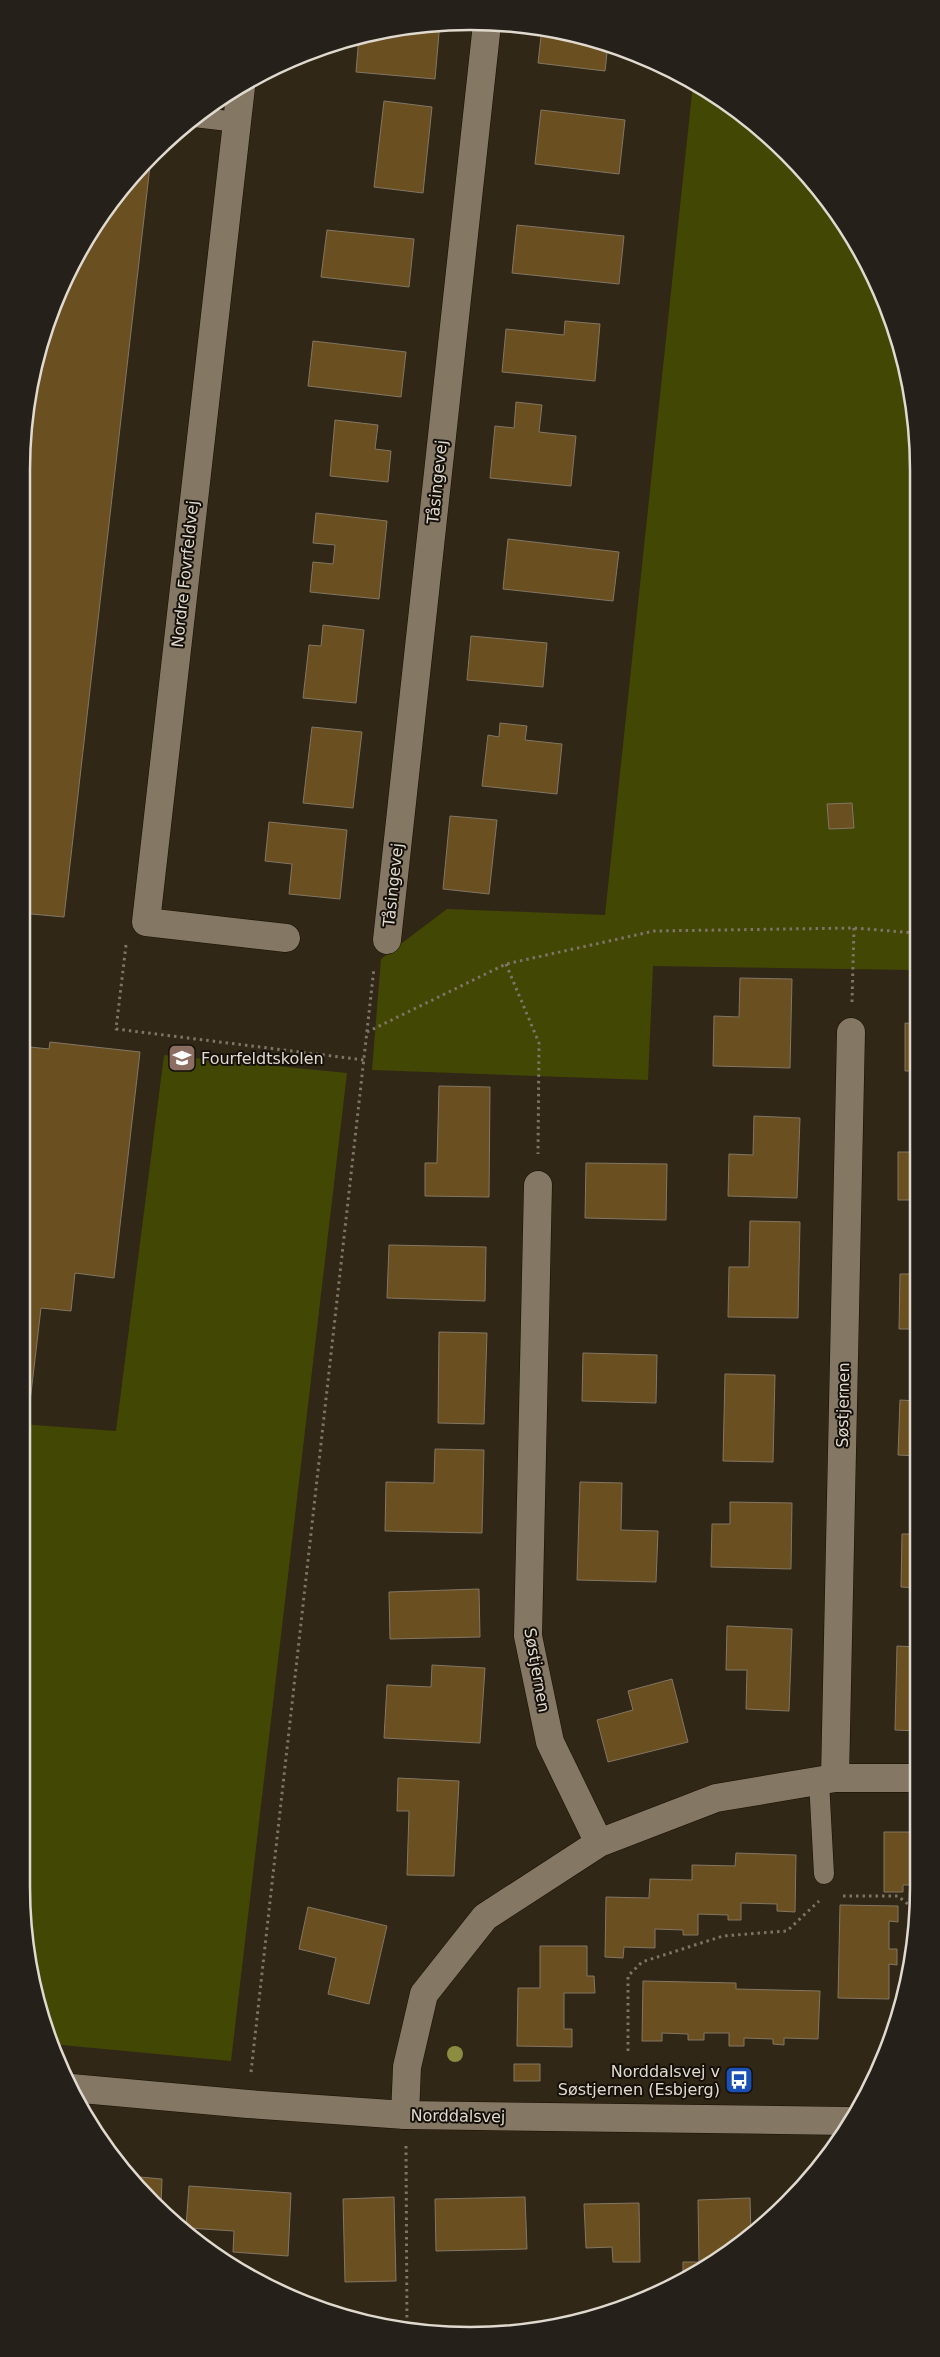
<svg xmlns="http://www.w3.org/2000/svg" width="940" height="2357" font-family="'DejaVu Sans',sans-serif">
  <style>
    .green { fill: #434704 }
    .building { fill: #6a4f21; stroke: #837663 }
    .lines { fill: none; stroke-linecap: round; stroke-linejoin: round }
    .service-casing { stroke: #190f02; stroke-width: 21 }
    .minor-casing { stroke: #190f02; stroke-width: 29 }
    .tertiary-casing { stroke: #190f02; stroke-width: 29 }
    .path { stroke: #7d7567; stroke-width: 3; stroke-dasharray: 2.5 4; stroke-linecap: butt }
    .service { stroke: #847764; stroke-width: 20 }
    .minor { stroke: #847764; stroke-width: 28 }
    .tertiary { stroke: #847764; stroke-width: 28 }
    .tree { fill: #8c8d40 }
    .labels { text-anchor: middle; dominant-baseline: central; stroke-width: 4; stroke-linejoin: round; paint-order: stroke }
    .street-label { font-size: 16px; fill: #e0d9cf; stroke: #151009 }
    .poi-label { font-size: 16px; fill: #e0d9cf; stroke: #151009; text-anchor: start }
    .rim { fill: none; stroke: #e0d9cf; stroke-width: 2.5 }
  </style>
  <rect width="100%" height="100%" fill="#312716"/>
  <path class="green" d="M 693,84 L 720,97 L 808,174 L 873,272 L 915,411 L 916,970 L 653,966 L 648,1080 L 372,1070 L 381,959 L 447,909 L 605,915 Z
    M 164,1055 L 347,1073 L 231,2061 L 51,2044 L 45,2032 L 21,1887 L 21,1424 L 116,1431 Z"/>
  <path class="building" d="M 440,22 L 435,79 L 356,72 L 359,36 L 370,34 L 399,36 L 399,29 Z
    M 542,28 L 608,44 L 605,71 L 538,63 Z
    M 384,101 L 432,107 L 423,193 L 374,187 Z
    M 541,110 L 625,120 L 619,174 L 535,164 Z
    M 151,157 L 64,917 L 21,913 L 21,470 L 45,326 L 81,246 L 132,174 Z
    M 517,225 L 624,236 L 619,284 L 512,273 Z
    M 327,230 L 414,239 L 409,287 L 321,277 Z
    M 565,321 L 600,324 L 595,381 L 502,372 L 506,329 L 564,335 Z
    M 313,341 L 406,352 L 401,397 L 308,386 Z
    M 516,402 L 542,405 L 539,432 L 576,436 L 571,486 L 490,478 L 495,426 L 514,428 Z
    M 335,420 L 378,425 L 375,449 L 391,451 L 388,482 L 330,476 Z
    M 316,513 L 387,521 L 379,599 L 310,592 L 313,562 L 333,564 L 335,545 L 313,543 Z
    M 508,539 L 619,552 L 613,601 L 503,589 Z
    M 323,625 L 364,630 L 356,703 L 303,698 L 309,645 L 321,646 Z
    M 471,636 L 547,643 L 543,687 L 467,680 Z
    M 500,723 L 527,726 L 525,740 L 562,744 L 557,794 L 482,786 L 488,735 L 499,737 Z
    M 312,727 L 362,732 L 353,808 L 303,803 Z
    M 852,803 L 854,828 L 829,829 L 827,804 Z
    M 450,816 L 497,820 L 489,894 L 443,889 Z
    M 269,822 L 347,830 L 340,899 L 289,894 L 292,864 L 265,861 Z
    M 740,978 L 792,979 L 790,1068 L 713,1066 L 714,1016 L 739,1017 Z
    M 905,1023 L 916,1024 L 917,1071 L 905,1071 Z
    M 50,1042 L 140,1052 L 114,1278 L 75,1273 L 71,1311 L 41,1308 L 28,1419 L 21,1418 L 21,1046 L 49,1049 Z
    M 439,1086 L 490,1087 L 489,1197 L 425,1196 L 425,1163 L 437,1163 Z
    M 754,1116 L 800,1118 L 797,1198 L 728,1196 L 729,1154 L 753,1155 Z
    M 898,1152 L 917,1152 L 917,1200 L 898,1200 Z
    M 586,1163 L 667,1164 L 666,1220 L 585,1218 Z
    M 750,1221 L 800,1222 L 798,1318 L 728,1317 L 729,1267 L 749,1267 Z
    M 389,1245 L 486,1247 L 485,1301 L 387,1298 Z
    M 900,1274 L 917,1274 L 917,1329 L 899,1329 Z
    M 439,1332 L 487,1333 L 484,1424 L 438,1423 Z
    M 583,1353 L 657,1355 L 656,1403 L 582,1401 Z
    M 725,1374 L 775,1375 L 773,1462 L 723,1461 Z
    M 900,1400 L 917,1401 L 918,1456 L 898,1455 Z
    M 435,1449 L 484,1450 L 482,1533 L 385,1531 L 386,1482 L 434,1483 Z
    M 580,1482 L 622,1483 L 621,1530 L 658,1531 L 656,1582 L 577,1580 Z
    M 730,1502 L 792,1503 L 791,1569 L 711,1567 L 712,1524 L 730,1524 Z
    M 902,1534 L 918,1534 L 918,1588 L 901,1587 Z
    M 479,1589 L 480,1637 L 390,1639 L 389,1592 Z
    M 727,1626 L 792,1629 L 789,1711 L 746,1709 L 747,1670 L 726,1670 Z
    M 897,1646 L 918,1647 L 918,1731 L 895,1730 Z
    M 432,1665 L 485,1668 L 480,1743 L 384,1738 L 387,1685 L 431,1687 Z
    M 672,1679 L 688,1742 L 608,1762 L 597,1720 L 633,1710 L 628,1691 Z
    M 398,1778 L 459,1781 L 454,1876 L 407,1875 L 409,1811 L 397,1811 Z
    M 884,1832 L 919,1832 L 919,1885 L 903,1885 L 903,1892 L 884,1892 Z
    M 736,1853 L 796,1855 L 795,1912 L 777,1911 L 777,1904 L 741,1903 L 741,1920 L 728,1920 L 728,1915 L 698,1914 L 698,1935 L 683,1935 L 683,1930 L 655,1929 L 655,1948 L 624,1947 L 623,1958 L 605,1957 L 606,1897 L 649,1898 L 650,1879 L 692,1880 L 692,1865 L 735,1866 Z
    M 840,1905 L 898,1906 L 898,1922 L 889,1921 L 889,1949 L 897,1949 L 897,1965 L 889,1964 L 889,1999 L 838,1998 Z
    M 308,1907 L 387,1926 L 369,2004 L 328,1994 L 336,1958 L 299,1949 Z
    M 540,1946 L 587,1946 L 587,1976 L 594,1976 L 595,1993 L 564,1993 L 564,2029 L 572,2029 L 572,2047 L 517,2046 L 518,1988 L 540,1988 Z
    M 643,1981 L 736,1983 L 736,1989 L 820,1991 L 818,2039 L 784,2038 L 784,2045 L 773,2044 L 773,2039 L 744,2038 L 744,2046 L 729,2046 L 729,2033 L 704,2033 L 704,2040 L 688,2040 L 688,2034 L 662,2033 L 662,2041 L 642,2041 Z
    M 514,2064 L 540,2064 L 540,2081 L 514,2081 Z
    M 128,2176 L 162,2179 L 161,2206 L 132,2183 Z
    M 189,2186 L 291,2193 L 288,2256 L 233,2252 L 234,2231 L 188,2228 L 186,2227 Z
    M 394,2197 L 396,2281 L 345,2282 L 343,2199 Z
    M 525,2197 L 527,2249 L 436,2251 L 435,2199 Z
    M 750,2198 L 751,2235 L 695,2275 L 683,2280 L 683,2262 L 699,2262 L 698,2200 Z
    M 639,2203 L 640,2262 L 613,2262 L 612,2247 L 586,2248 L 584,2204 Z"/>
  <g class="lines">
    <defs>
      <path id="service" d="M 194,117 L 237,122
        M 819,1781 L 824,1874"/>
      <path id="minor" d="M 241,87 L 146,922 L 286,938
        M 387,940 L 487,24
        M 538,1185 L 528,1636 L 550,1742 L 599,1843
        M 835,1778 L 851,1032
        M 405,2115 L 407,2067 L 424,1994 L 485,1917 L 599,1843 L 716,1798 L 835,1778 L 918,1778"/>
      <path id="tertiary" d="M 71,2088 L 248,2104 L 405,2115 L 847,2121"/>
    </defs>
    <use href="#service" class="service-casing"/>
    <use href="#minor" class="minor-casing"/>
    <use href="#tertiary" class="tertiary-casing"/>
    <path class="path" d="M 126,945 L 116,1029 L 364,1060
      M 506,964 L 539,1043 L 538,1154
      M 852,1002 L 854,928
      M 367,1032 L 506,964 L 654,931 L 854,928 L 916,933
      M 843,1896 L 898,1896 L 915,1910
      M 909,1947 L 913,1923
      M 628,2051 L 628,1976 L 642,1962 L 723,1936 L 787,1931 L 819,1901
      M 251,2072 L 374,968
      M 406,2146 L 407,2331"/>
    <use href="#service" class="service"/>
    <use href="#minor" class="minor"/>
    <use href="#tertiary" class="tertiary"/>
  </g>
  <circle class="tree" cx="455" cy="2054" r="8"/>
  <defs>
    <symbol id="school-square" viewBox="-11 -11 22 22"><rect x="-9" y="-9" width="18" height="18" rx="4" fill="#8d6e63" stroke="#151009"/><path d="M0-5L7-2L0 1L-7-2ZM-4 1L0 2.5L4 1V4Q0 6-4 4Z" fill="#fff"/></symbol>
    <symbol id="bus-square" viewBox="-11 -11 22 22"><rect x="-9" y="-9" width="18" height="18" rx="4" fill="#1a4fb4" stroke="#151009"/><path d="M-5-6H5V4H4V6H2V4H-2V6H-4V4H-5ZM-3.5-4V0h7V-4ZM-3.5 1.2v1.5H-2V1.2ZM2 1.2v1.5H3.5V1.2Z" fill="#fff"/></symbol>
  </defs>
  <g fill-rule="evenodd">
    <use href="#school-square" x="166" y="1042" width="32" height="32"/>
    <use href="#bus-square" x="723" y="2064" width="32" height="32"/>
  </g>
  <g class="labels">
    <g class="street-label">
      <text transform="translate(437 482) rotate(-84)">Tåsingevej</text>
      <text transform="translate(185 574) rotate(-84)">Nordre Fovrfeldvej</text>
      <text transform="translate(393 885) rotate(-84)">Tåsingevej</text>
      <text transform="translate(843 1405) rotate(-89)">Søstjernen</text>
      <text transform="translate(537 1670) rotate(80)">Søstjernen</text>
      <text transform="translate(458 2116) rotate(1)">Norddalsvej</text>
    </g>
    <g class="poi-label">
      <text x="201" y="1058">Fourfeldtskolen</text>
      <text x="720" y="2071" text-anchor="end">Norddalsvej v<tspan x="720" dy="18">Søstjernen (Esbjerg)</tspan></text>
    </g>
  </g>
  <path d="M0 0H940V2357H0ZM470 30H470A440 440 0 0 1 910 470V1887A440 440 0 0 1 470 2327H470A440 440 0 0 1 30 1887V470A440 440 0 0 1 470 30Z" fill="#252019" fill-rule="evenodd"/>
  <path class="rim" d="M470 30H470A440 440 0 0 1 910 470V1887A440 440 0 0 1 470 2327H470A440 440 0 0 1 30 1887V470A440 440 0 0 1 470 30Z"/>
</svg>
